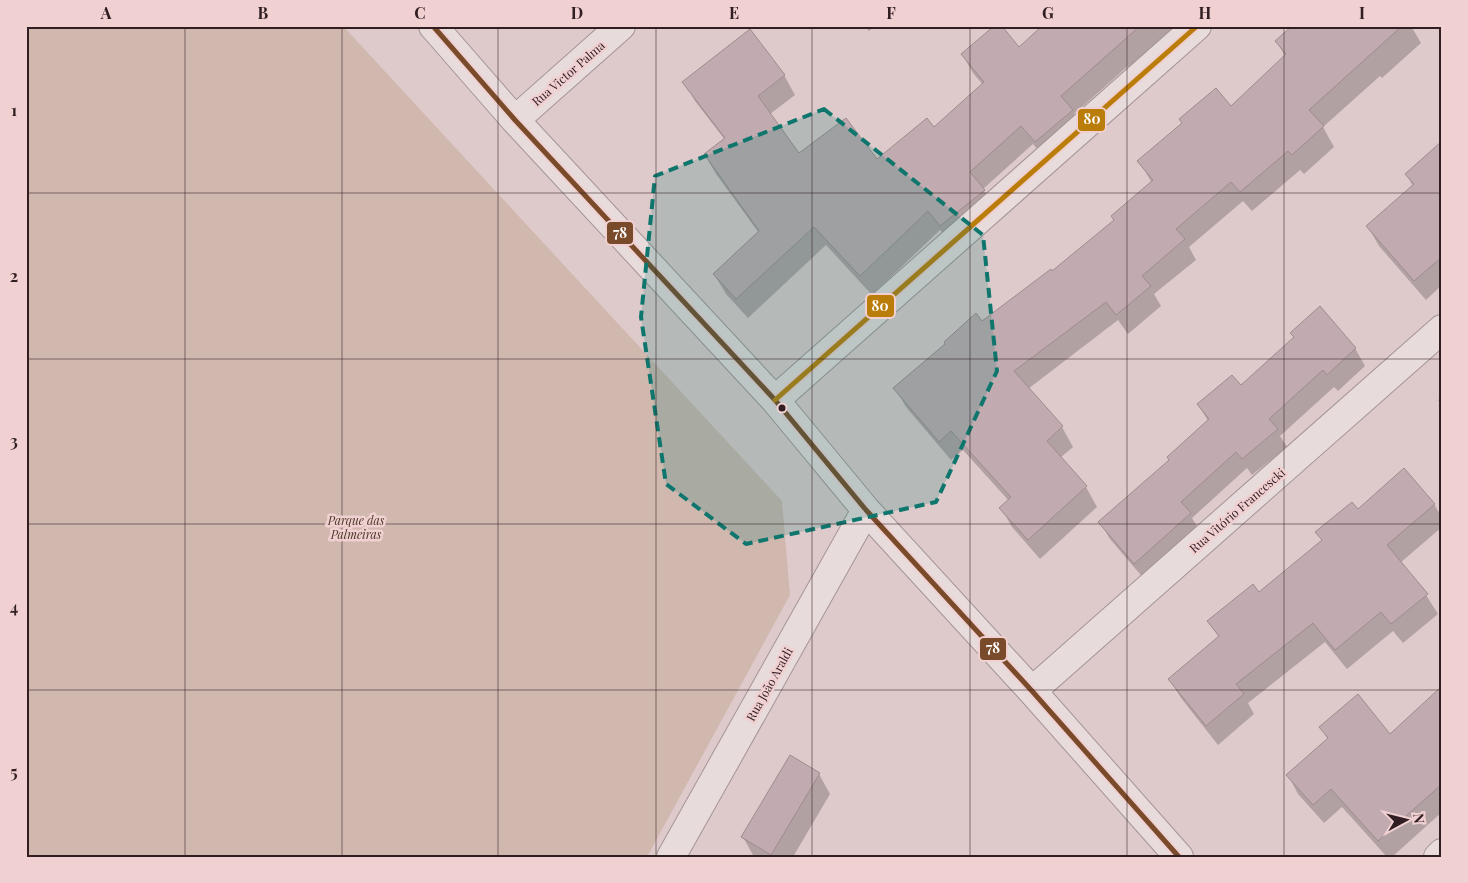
<svg xmlns="http://www.w3.org/2000/svg" width="1468" height="883" font-family="'Playfair Display',serif">
  <style>
    .green { fill: #d0b8af }
    .shadow { fill: #0003 }
    .building { fill: #c2abb0; stroke: #9e8b8e }
    .lines { fill: none; stroke-linecap: round; stroke-linejoin: round }
    .minor-casing { stroke: #a49495; stroke-width: 30 }
    .minor { stroke: #e8dbdb; stroke-width: 28 }
    .bus-1-casing { stroke: #f0d0d1; stroke-width: 9 }
    .bus-2-casing { stroke: #f0d0d1; stroke-width: 9 }
    .bus-1 { stroke: #7a4b2a; stroke-width: 5 }
    .bus-2 { stroke: #bb7d0a; stroke-width: 5 }
    .marked { fill: #0f766e; fill-opacity: 0.2; stroke: #0f766e; stroke-width: 4; stroke-dasharray: 10 6; stroke-linejoin: round }
    .grid { fill: none; stroke: #301e22; stroke-width: 1; stroke-opacity: 0.55 }
    .bus-dot { fill: #301e22; stroke: #f0d0d1; stroke-width: 2 }
    .labels { text-anchor: middle; dominant-baseline: central; stroke-width: 5; stroke-linejoin: round; paint-order: stroke }
    .street-label { font-size: 12px; fill: #301e22; stroke: #f0d0d1 }
    .park-label { font-size: 12px; font-style: italic; fill: #4a3927; stroke: #f0d0d1 }
    .line-badge { stroke: #f0d0d1; stroke-width: 2 }
    .badge-label { font-size: 14px; text-anchor: middle; font-weight: bold; fill: #fff }
    .neatline { fill: none; stroke: #301e22; stroke-width: 2 }
    .grid-label { font-size: 16px; text-anchor: middle; font-weight: bold; fill: #301e22 }
  </style>
  <rect width="100%" height="100%" fill="#dfcacb"/>
  <path class="green" d="M 26,26 L 343,26 L 782,501 L 790,595 L 647,857 L 26,857 Z"/>
  <path class="shadow" d="M 865,26 L 875,26 L 869,31 Z
    M 1044,26 L 1197,26 L 1136,74 L 1128,66 L 1074,114 L 1083,130 L 1047,160 L 1033,144 L 983,189 L 995,210 L 952,244 L 940,230 L 872,295 L 826,245 L 748,318 L 726,294 L 714,274 L 759,233 L 716,174 L 705,155 L 725,140 L 695,101 L 684,82 L 784,75 L 795,95 L 770,114 L 799,154 L 876,161 L 934,129 L 983,85 L 973,73 L 962,54 L 1019,48 Z
    M 1294,26 L 1411,26 L 1421,43 L 1382,78 L 1380,76 L 1323,127 L 1334,147 L 1304,174 L 1300,170 L 1252,211 L 1243,201 L 1189,247 L 1196,260 L 1154,294 L 1161,306 L 1128,334 L 1118,320 L 1028,389 L 1062,427 L 1073,447 L 1060,458 L 1086,487 L 1097,507 L 1040,559 L 1012,527 L 1001,508 L 1009,501 L 963,450 L 951,460 L 906,407 L 895,388 L 1052,273 L 1115,221 L 1152,183 L 1139,161 L 1231,107 L 1285,56 L 1277,42 Z
    M 1442,157 L 1442,285 L 1426,300 L 1379,246 L 1368,227 L 1413,186 L 1406,174 Z
    M 1291,333 L 1355,348 L 1365,366 L 1338,391 L 1334,387 L 1280,436 L 1287,447 L 1252,475 L 1247,468 L 1192,518 L 1200,531 L 1145,580 L 1110,539 L 1100,522 L 1171,460 L 1208,421 L 1198,404 L 1241,387 L 1294,339 Z
    M 1442,397 L 1442,407 L 1438,400 Z
    M 1434,504 L 1442,518 L 1442,527 L 1400,563 L 1426,595 L 1438,614 L 1403,643 L 1393,631 L 1347,669 L 1325,642 L 1248,703 L 1254,714 L 1218,745 L 1181,698 L 1169,679 L 1219,638 L 1209,621 L 1259,594 L 1322,541 L 1317,532 L 1358,511 Z
    M 1442,698 L 1442,812 L 1392,857 L 1387,857 L 1342,807 L 1324,823 L 1298,794 L 1288,775 L 1328,740 L 1321,727 L 1390,735 Z
    M 819,774 L 830,794 L 793,857 L 754,857 L 743,837 Z"/>
  <path class="building" d="M 994,26 L 1002,26 L 1019,47 L 1042,26 L 1140,26 L 1061,96 L 1073,110 L 1035,142 L 1021,126 L 970,172 L 985,190 L 940,226 L 928,211 L 860,276 L 814,227 L 736,299 L 713,274 L 759,231 L 704,154 L 725,138 L 682,82 L 750,29 L 785,75 L 758,96 L 799,153 L 846,118 L 877,159 L 927,118 L 934,127 L 984,82 L 961,54 Z
    M 1292,26 L 1402,26 L 1309,110 L 1324,126 L 1292,155 L 1288,151 L 1240,192 L 1231,182 L 1176,229 L 1185,239 L 1142,276 L 1151,286 L 1116,315 L 1106,302 L 1014,371 L 1063,426 L 1047,441 L 1087,486 L 1028,540 L 999,508 L 1011,497 L 951,431 L 939,442 L 893,388 L 945,344 L 944,342 L 976,313 L 982,321 L 1051,269 L 1052,271 L 1114,220 L 1111,216 L 1153,180 L 1137,161 L 1182,123 L 1179,119 L 1216,88 L 1231,106 L 1286,54 L 1275,41 Z
    M 1442,141 L 1442,257 L 1414,281 L 1366,226 L 1414,184 L 1405,174 Z
    M 1320,306 L 1356,348 L 1327,375 L 1323,370 L 1269,419 L 1278,429 L 1242,459 L 1236,452 L 1181,502 L 1191,513 L 1134,564 L 1098,522 L 1169,460 L 1167,457 L 1209,419 L 1197,404 L 1232,375 L 1241,385 L 1294,337 L 1290,333 Z
    M 1404,468 L 1435,504 L 1387,545 L 1428,594 L 1391,624 L 1381,612 L 1335,650 L 1313,623 L 1236,684 L 1244,694 L 1206,726 L 1168,679 L 1219,636 L 1207,621 L 1253,584 L 1259,592 L 1322,540 L 1315,532 L 1352,502 L 1358,509 Z
    M 1442,686 L 1442,784 L 1378,841 L 1331,789 L 1313,805 L 1286,775 L 1328,738 L 1319,727 L 1358,694 L 1390,734 Z
    M 790,755 L 820,773 L 771,855 L 741,837 Z"/>
  <g class="lines">
    <defs>
      <path id="minor" d="M 433,26 L 515,120 L 775,400 L 866,510 L 1032,691 L 1179,857
        M 515,120 L 621,26
        M 775,400 L 1197,26
        M 1032,691 L 1442,329
        M 671,857 L 866,510
        M 1438,857 L 1442,853"/>
    </defs>
    <use href="#minor" class="minor-casing"/>
    <use href="#minor" class="minor"/>
    <defs>
      <path id="bus-1" d="M 433,26 L 515,120 L 775,400 L 866,510 L 1032,691 L 1179,857"/>
      <path id="bus-2" d="M 775,400 L 1197,26"/>
    </defs>
    <use href="#bus-1" class="bus-1-casing"/>
    <use href="#bus-2" class="bus-2-casing"/>
    <use href="#bus-1" class="bus-1"/>
    <use href="#bus-2" class="bus-2"/>
  </g>
  <path class="marked" d="M 824,109 L 983,235 L 997,371 L 936,502 L 746,544 L 666,484 L 641,317 L 655,176 Z"/>
  <path class="grid" d="M 185,26 L 185,857M 342,26 L 342,857M 498,26 L 498,857M 656,26 L 656,857M 812,26 L 812,857M 970,26 L 970,857M 1127,26 L 1127,857M 1284,26 L 1284,857M 26,193 L 1442,193M 26,359 L 1442,359M 26,524 L 1442,524M 26,690 L 1442,690"/>
  <circle class="bus-dot" cx="782" cy="408" r="4.5"/>
  <g class="labels">
    <g class="street-label">
      <text transform="translate(568 73) rotate(-41)">Rua Victor Palma</text>
      <text transform="translate(1237 510) rotate(-41)">Rua Vitório Francescki</text>
      <text transform="translate(769 684) rotate(-61)">Rua João Araldi</text>
    </g>
    <g class="park-label">
      <text x="356" y="520">Parque das<tspan x="356" dy="14">Palmeiras</tspan></text>
    </g>
  </g>
  <g class="line-badge">
    <rect x="1077" y="108" width="29" height="24" rx="5" fill="#bb7d0a"/>
    <rect x="606" y="221" width="28" height="24" rx="5" fill="#7a4b2a"/>
    <rect x="866" y="294" width="29" height="24" rx="5" fill="#bb7d0a"/>
    <rect x="979" y="637" width="28" height="24" rx="5" fill="#7a4b2a"/>
  </g>
  <g class="badge-label">
    <text x="1092" y="124">80</text>
    <text x="620" y="238">78</text>
    <text x="880" y="311">80</text>
    <text x="993" y="653">78</text>
  </g>
  <rect width="1468" height="883" fill="none" stroke="#f0d0d1" stroke-width="55"/>
  <g transform="translate(1406 820) rotate(83)" stroke="#f0d0d1" stroke-width="4" paint-order="stroke">
  <path d="M0-4L9 19L0 12L-9 19Z" fill="#301e22"/>
  <text y="-8" font-size="14" font-weight="bold" text-anchor="middle" fill="#301e22">N</text>
  </g>
  <rect x="28" y="28" width="1412" height="828" class="neatline"/>
  <g class="grid-label">
    <text x="106" y="19">A</text>
    <text x="263" y="19">B</text>
    <text x="420" y="19">C</text>
    <text x="577" y="19">D</text>
    <text x="734" y="19">E</text>
    <text x="891" y="19">F</text>
    <text x="1048" y="19">G</text>
    <text x="1205" y="19">H</text>
    <text x="1362" y="19">I</text>
    <text x="14" y="116">1</text>
    <text x="14" y="282">2</text>
    <text x="14" y="447">3</text>
    <text x="14" y="613">4</text>
    <text x="14" y="778">5</text>
  </g>
</svg>
